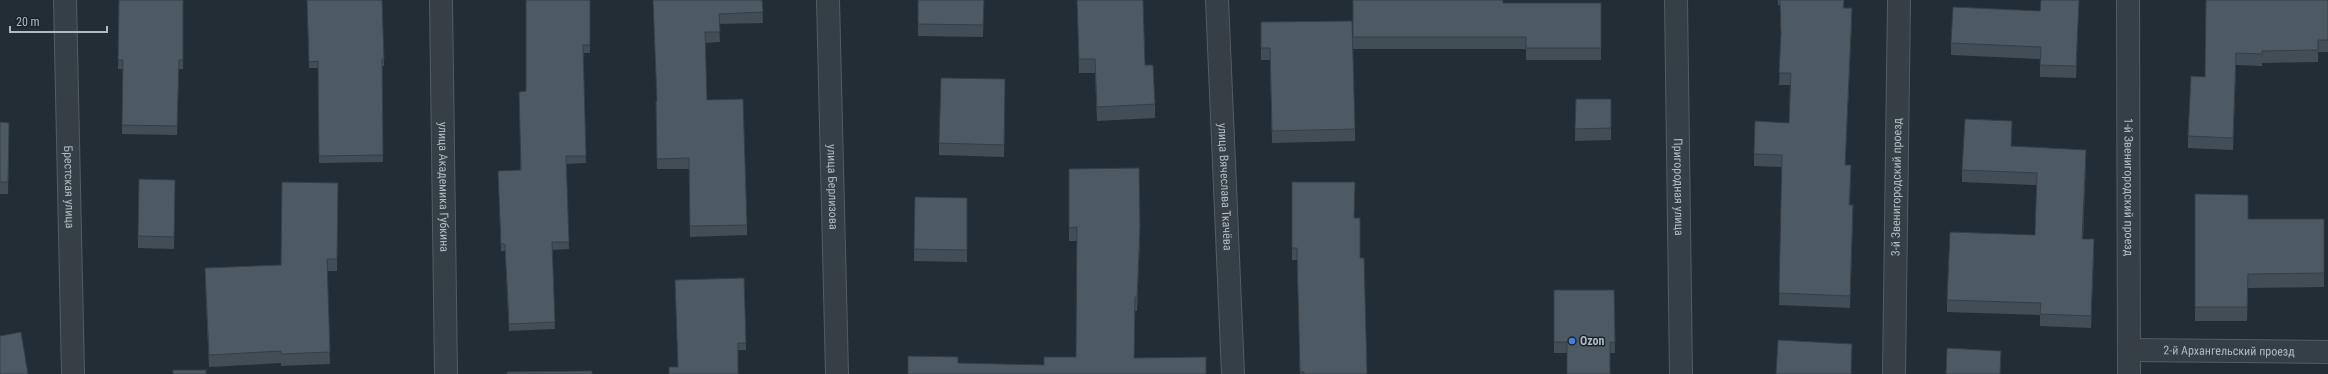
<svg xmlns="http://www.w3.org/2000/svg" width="2328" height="374" font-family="'Roboto Condensed',sans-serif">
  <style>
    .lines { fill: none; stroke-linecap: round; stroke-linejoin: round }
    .minor-casing { stroke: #535d63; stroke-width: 24 }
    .tertiary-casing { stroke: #535d63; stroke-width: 24 }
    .minor { stroke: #363f45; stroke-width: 22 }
    .tertiary { stroke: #363f45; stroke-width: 22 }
    .wall { fill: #434d55 }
    .shaded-wall { fill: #373f45 }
    .building { fill: #4e5a63; stroke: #373f45 }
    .shop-dot { fill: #3f7fe0; stroke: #1b242a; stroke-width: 1.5 }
    .labels { text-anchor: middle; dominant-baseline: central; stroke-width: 3; stroke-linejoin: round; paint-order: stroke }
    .street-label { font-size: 12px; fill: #b0bac2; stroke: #1b242a }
    .poi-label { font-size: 12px; font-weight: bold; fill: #b0bac2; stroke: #1b242a; text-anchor: start }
  </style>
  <rect width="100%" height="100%" fill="#232d35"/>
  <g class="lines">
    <defs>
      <g id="minor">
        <path id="s1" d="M 65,0 L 73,374"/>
        <path id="s2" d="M 441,0 L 446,374"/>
        <path id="s3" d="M 828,0 L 837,374"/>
        <path id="s4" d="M 1217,0 L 1233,374"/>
        <path id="s5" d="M 2128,0 L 2129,374"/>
        <path id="s6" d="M 2129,350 L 2328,352"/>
        <path id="s7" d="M 1894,374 L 1899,0"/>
      </g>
      <g id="tertiary">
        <path id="s8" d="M 1676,0 L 1681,374"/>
      </g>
    </defs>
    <use href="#minor" class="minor-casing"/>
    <use href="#tertiary" class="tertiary-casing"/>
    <use href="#minor" class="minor"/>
    <use href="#tertiary" class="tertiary"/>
  </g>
  <path class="wall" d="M 119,0 L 183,0 L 183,69 L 179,69 L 177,135 L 122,134 L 123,69 L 118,69 Z
    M 307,0 L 384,59 L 384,66 L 382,66 L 383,162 L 319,163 L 318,68 L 309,68 Z
    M 590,0 L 590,53 L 583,53 L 586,163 L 566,164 L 569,249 L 552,250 L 555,329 L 509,331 L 505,251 L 501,251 L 498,171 L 520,170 L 526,91 Z
    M 653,0 L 762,0 L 763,23 L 719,24 L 720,42 L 705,43 L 707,100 L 747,225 L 747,235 L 690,237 L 689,169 L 657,169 L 656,112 L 657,101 Z
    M 918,0 L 984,0 L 983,37 L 918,36 Z
    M 1077,0 L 1143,0 L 1145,65 L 1155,104 L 1155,118 L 1097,121 L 1095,73 L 1079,73 Z
    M 1353,0 L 1503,3 L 1601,3 L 1601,60 L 1526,60 L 1526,49 L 1353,49 Z
    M 1778,0 L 1844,0 L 1844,8 L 1852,20 L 1845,165 L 1851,177 L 1850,205 L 1853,217 L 1850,308 L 1779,305 L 1782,167 L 1754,166 L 1754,154 L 1789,123 L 1790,85 L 1779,85 L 1781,37 L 1780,5 L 1778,5 Z
    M 2079,0 L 2076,78 L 2040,77 L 2040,59 L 1951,55 L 1951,43 L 2040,11 Z
    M 2206,0 L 2328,0 L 2328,52 L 2318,52 L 2318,62 L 2262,63 L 2262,66 L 2236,65 L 2233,150 L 2188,148 L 2188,136 L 2205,77 Z
    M 1261,22 L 1355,129 L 1355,141 L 1272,143 L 1270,60 L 1261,60 Z
    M 1005,79 L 1004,157 L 939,155 L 939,143 Z
    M 1576,99 L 1611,99 L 1611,140 L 1575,141 Z
    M 0,122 L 9,123 L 8,194 L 0,194 Z
    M 2012,133 L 2011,146 L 2086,162 L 2083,239 L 2094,251 L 2091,328 L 2040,326 L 2040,315 L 1947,312 L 1947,300 L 2035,235 L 2037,185 L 1962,182 L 1962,170 Z
    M 1069,169 L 1140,240 L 1137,311 L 1135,311 L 1134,358 L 1206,374 L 958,363 L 1044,365 L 1076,357 L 1077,241 L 1069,241 Z
    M 175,180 L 174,249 L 138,248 L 138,236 Z
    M 1292,182 L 1354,218 L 1360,258 L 1367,374 L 1300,374 L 1297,260 L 1292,260 Z
    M 338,183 L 337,271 L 327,271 L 330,364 L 281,366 L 281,363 L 209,367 L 205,280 L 205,268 L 281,265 Z
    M 2195,194 L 2248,219 L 2324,219 L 2324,287 L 2248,288 L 2247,321 L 2195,321 Z
    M 915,197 L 967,198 L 967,262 L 914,261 Z
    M 744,278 L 746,350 L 738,350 L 678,367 Z
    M 1554,290 L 1614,290 L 1615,353 L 1554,353 Z"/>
  <path class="shaded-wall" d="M 2079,0 L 2076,78 L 2076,66 Z
    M 1852,8 L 1852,20 L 1845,177 L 1845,165 Z
    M 2236,53 L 2236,65 L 2233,150 L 2233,138 Z
    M 2086,150 L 2086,162 L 2082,251 L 2082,239 Z
    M 1851,165 L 1851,177 L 1849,217 L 1849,205 Z
    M 1140,227 L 1140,240 L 1137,311 L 1137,297 Z
    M 2094,239 L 2094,251 L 2091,328 L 2091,316 Z"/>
  <path class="building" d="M 119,0 L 183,0 L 183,60 L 179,60 L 177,126 L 122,125 L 123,60 L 118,60 Z
    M 307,0 L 382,0 L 384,59 L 382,59 L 383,155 L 319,156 L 318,61 L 309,62 Z
    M 526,0 L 590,0 L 590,45 L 583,45 L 586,156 L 566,156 L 569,242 L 552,242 L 555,322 L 509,324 L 505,244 L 501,244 L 498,171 L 521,170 L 519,92 L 526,91 Z
    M 653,0 L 762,0 L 763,12 L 719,14 L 720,32 L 705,32 L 707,100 L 743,99 L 747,225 L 690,226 L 689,158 L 657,159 L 656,101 L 657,101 Z
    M 918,0 L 984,0 L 983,25 L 918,24 Z
    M 1077,0 L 1143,0 L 1145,65 L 1153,65 L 1155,104 L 1097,107 L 1095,59 L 1079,59 Z
    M 1353,0 L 1503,0 L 1503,3 L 1601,3 L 1601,48 L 1526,48 L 1526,37 L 1353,37 Z
    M 1780,0 L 1844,0 L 1843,8 L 1852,8 L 1845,165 L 1851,165 L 1849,205 L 1853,205 L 1850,296 L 1779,293 L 1782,155 L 1754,154 L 1755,121 L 1789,123 L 1791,73 L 1779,73 L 1781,33 Z
    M 2041,0 L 2079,0 L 2076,66 L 2040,65 L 2041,47 L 1951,43 L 1953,7 L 2040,11 Z
    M 2206,0 L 2328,0 L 2328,40 L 2318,40 L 2318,50 L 2262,51 L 2262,54 L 2236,53 L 2233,138 L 2188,136 L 2191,76 L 2205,77 Z
    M 1352,21 L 1355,129 L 1272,131 L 1270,48 L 1261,48 L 1261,22 Z
    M 941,78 L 1005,79 L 1004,145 L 939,143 Z
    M 1576,99 L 1611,99 L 1611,128 L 1575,129 Z
    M 1965,119 L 2012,121 L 2011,146 L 2086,150 L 2082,239 L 2094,239 L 2091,316 L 2040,314 L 2041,303 L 1947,300 L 1950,232 L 2035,235 L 2037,173 L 1962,170 Z
    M 0,122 L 9,123 L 8,182 L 0,182 Z
    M 1139,168 L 1140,227 L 1137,297 L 1135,297 L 1134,358 L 1206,357 L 1206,374 L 908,374 L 908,356 L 958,357 L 958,363 L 1044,365 L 1044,357 L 1076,357 L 1077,227 L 1069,228 L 1069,169 Z
    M 139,179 L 175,180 L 174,237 L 138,236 Z
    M 282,182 L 338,183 L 337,259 L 327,259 L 330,352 L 281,354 L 281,351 L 209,355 L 205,268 L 281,265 Z
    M 1292,182 L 1355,182 L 1354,218 L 1360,218 L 1360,258 L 1364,258 L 1367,374 L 1304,374 L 1304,372 L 1300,372 L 1297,248 L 1292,248 Z
    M 2195,194 L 2248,195 L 2248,219 L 2324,219 L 2324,273 L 2248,274 L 2247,307 L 2195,307 Z
    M 915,197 L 967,198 L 967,250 L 914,249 Z
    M 744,278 L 746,343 L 738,343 L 738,374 L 669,374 L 669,367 L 678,367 L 675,280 Z
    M 1554,290 L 1614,290 L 1615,342 L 1610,342 L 1610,374 L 1567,374 L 1567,342 L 1554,342 Z
    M 21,332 L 28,374 L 0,374 L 0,336 Z
    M 1778,340 L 1852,344 L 1851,374 L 1776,374 Z
    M 1947,348 L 2001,351 L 2000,374 L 1946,374 Z
    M 173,370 L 206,370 L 206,374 L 173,374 Z
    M 592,371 L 592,374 L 507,374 L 507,372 Z"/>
  <circle class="shop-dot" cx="1572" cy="341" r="4"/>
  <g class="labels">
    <g class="street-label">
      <text stroke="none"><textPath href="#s1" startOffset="187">Брестская улица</textPath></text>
      <text stroke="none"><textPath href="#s2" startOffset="187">улица Академика Губкина</textPath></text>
      <text stroke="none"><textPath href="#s3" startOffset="187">улица Берлизова</textPath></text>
      <text stroke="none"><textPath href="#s4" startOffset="187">улица Вячеслава Ткачёва</textPath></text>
      <text stroke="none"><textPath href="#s8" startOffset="187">Пригородная улица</textPath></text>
      <text stroke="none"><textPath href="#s7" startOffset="187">3-й Звенигородский проезд</textPath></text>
      <text stroke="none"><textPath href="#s5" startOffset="187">1-й Звенигородский проезд</textPath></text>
      <text stroke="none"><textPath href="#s6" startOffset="100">2-й Архангельский проезд</textPath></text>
    </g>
    <g class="poi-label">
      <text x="1580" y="341">Ozon</text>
    </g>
  </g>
  <path d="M10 26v6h97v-6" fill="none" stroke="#b0bac2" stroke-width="2"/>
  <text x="16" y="26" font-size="12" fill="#b0bac2" stroke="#1b242a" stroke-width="3" paint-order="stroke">20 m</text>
</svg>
